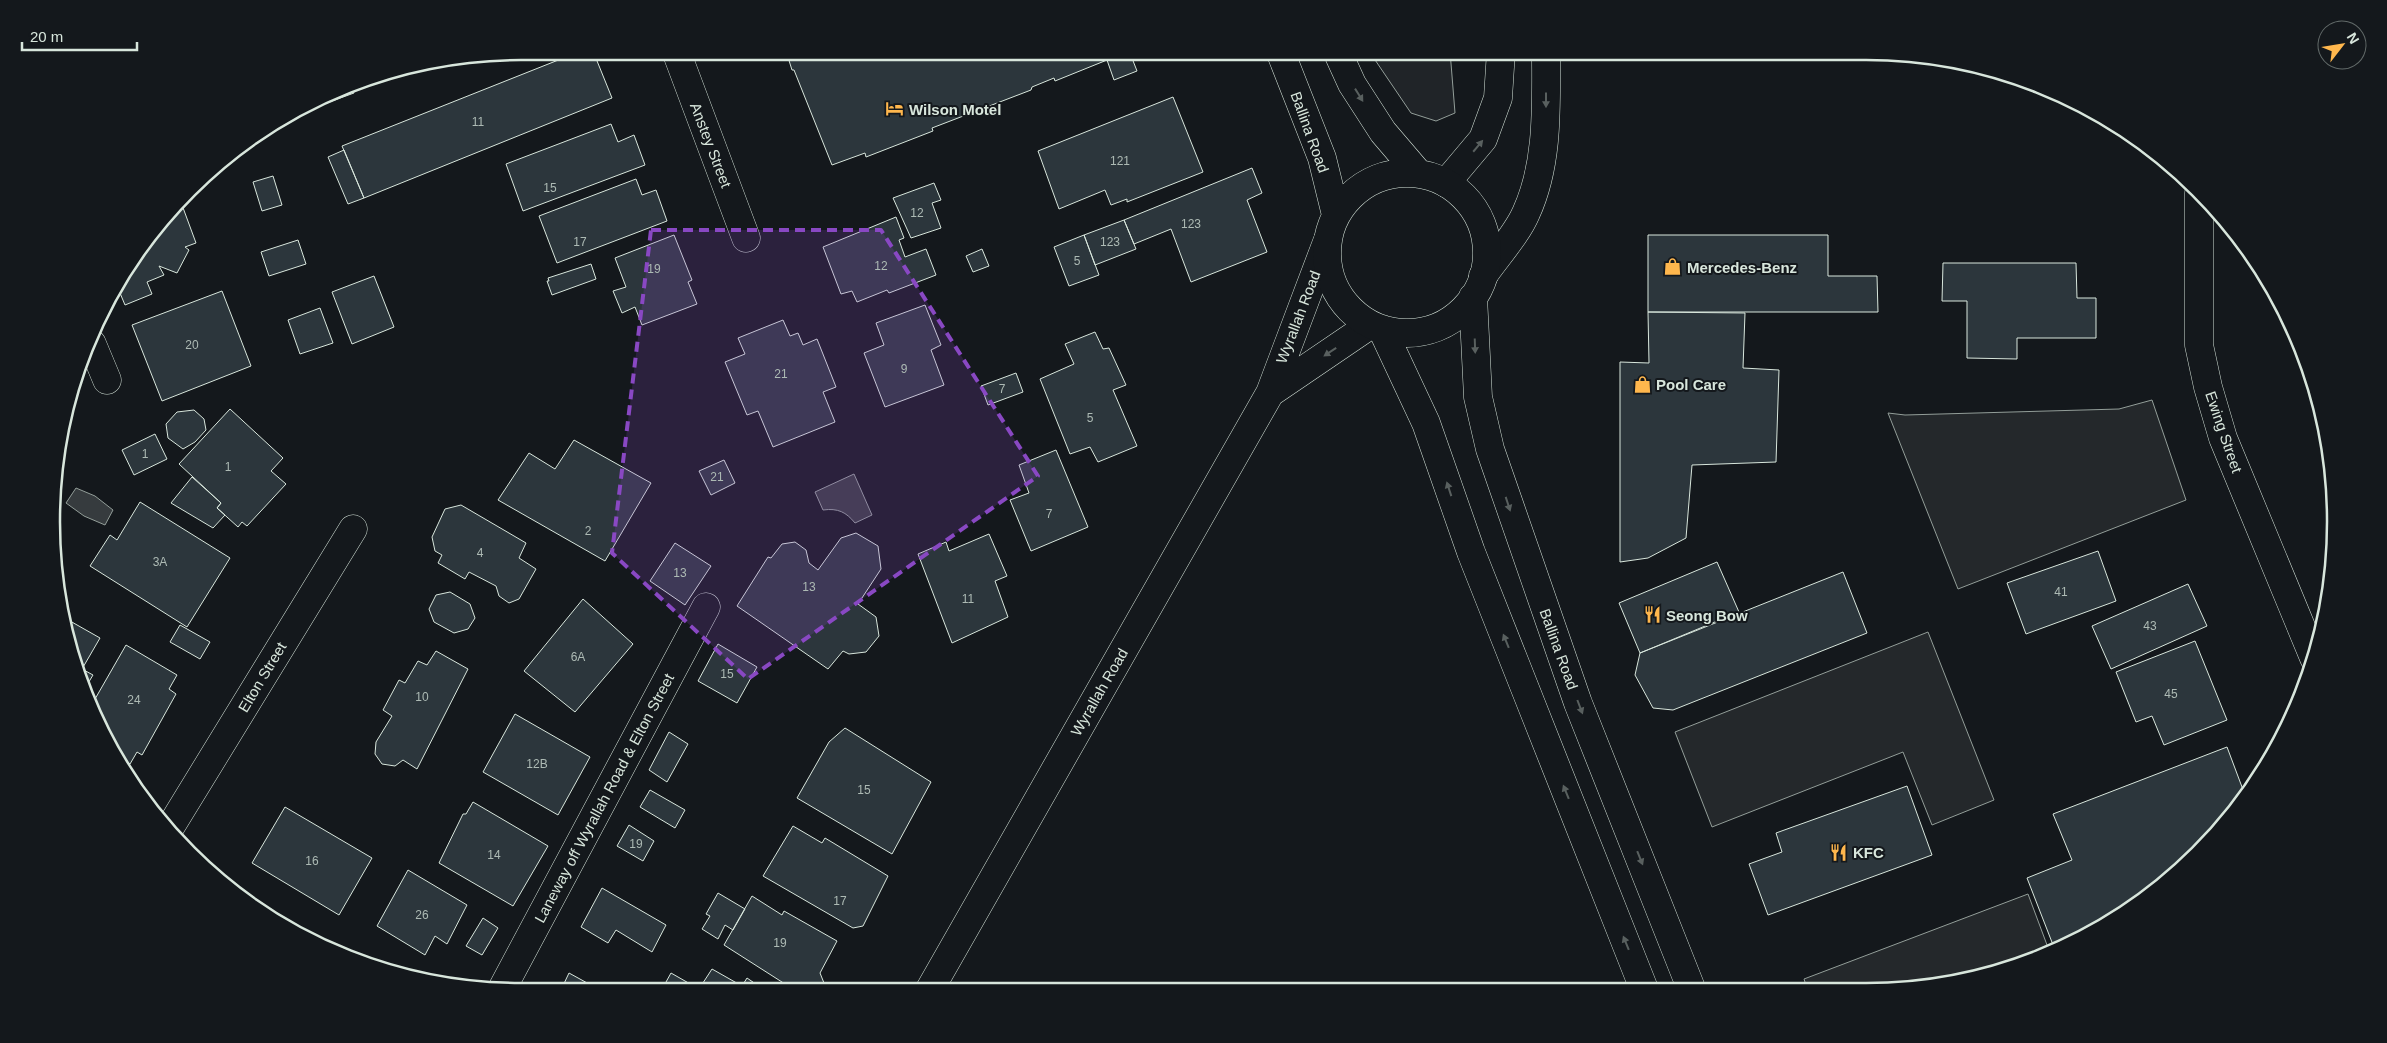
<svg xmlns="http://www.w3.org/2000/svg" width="2387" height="1043" font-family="Arial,sans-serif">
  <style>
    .green { fill: #202428; stroke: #939e99 }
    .parking { fill: #24282b; stroke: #939e99 }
    .water { fill: #363b3e; stroke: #939e99 }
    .building { fill: #2c363c; stroke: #d8e6dc }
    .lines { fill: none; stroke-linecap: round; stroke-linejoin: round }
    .street-casing { stroke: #d8e6dc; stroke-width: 29 }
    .secondary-casing { stroke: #d8e6dc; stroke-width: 29 }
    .primary-casing { stroke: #d8e6dc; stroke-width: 29 }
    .street { stroke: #14181c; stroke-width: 28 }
    .secondary { stroke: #14181c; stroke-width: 28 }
    .primary { stroke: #14181c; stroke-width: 28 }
    .oneway { fill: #59605f }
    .marked { fill: #8948c3; fill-opacity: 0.2; stroke: #8948c3; stroke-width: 4; stroke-dasharray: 10 6; stroke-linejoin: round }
    .labels { text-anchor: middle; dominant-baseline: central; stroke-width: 4; stroke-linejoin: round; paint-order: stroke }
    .number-label { font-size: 12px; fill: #adbab4 }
    .poi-label { font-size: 15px; font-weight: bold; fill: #d8e6dc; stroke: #14181c; text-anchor: start }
    .street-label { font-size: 15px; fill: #d8e6dc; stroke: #14181c }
    .rim { fill: none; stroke: #d8e6dc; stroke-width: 2.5 }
  </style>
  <rect width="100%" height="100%" fill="#14181c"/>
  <path class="green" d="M 1369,51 L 1450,51 L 1455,113 L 1436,121 L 1411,113 Z"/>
  <path class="parking" d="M 2152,400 L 2186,500 L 1958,589 L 1888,413 L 1905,415 L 2119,409 Z
    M 1928,632 L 1994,800 L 1932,825 L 1903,752 L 1712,827 L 1675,732 Z
    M 2028,894 L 2050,953 L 2046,956 L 1927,988 L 1807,988 L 1804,979 Z"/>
  <path class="water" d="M 854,474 L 872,515 L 855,523 C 846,512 838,508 823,510 L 815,492 Z
    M 76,488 L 95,496 L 113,510 L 105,525 L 84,516 L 66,503 Z"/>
  <path class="building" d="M 581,51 L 593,51 L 612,98 L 364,198 L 342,146 Z
    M 786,51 L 1134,51 L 1130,53 L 1137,71 L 1114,80 L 1107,60 L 1055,81 L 1054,78 L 1032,87 L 1031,90 L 932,128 L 933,131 L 866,157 L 865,153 L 832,165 L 794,70 L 792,70 Z
    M 381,75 L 382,79 L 353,90 L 354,93 L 313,108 L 311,103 L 370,76 Z
    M 1173,97 L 1203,172 L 1127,202 L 1127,199 L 1111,205 L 1105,190 L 1059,209 L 1038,151 Z
    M 611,124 L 618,142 L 634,135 L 645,165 L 523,211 L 506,164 Z
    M 344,150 L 364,198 L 348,204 L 328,157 Z
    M 1252,168 L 1262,193 L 1247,200 L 1267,252 L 1191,282 L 1171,229 L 1134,244 L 1124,220 Z
    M 273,176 L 282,205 L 262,211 L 253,182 Z
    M 636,179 L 642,195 L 656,190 L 667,221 L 557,263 L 539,216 Z
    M 934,183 L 941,200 L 932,203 L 941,228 L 911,238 L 893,198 Z
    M 182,205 L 196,243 L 185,247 L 189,250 L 177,273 L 159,266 L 164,275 L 147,282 L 152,294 L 125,305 L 120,293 L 117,295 L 114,286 Z
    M 896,217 L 904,238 L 899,240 L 905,257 L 926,249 L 936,275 L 889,293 L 887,290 L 857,302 L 852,291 L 841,294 L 823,247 Z
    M 1124,220 L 1136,249 L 1095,265 L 1084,235 Z
    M 674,235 L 692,280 L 688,282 L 697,304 L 642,325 L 635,307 L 622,313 L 613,291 L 626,287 L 615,258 Z
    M 1084,235 L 1099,275 L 1069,286 L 1054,247 Z
    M 1648,235 L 1828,235 L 1828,276 L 1877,276 L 1878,312 L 1648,312 Z
    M 298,240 L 306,264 L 269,276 L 261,252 Z
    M 982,249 L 989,266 L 973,272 L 966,256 Z
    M 1943,263 L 2076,263 L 2077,298 L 2096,298 L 2096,338 L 2017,338 L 2017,359 L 1967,358 L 1967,301 L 1942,301 Z
    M 591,264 L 596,279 L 552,295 L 547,281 L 549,281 L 548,278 Z
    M 374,276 L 394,327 L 352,344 L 332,292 Z
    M 222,291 L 251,366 L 162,401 L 132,325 Z
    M 925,305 L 941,345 L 931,350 L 944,385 L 885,407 L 864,353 L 884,345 L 876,323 Z
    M 320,308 L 333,343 L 300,354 L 288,320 Z
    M 1648,312 L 1745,313 L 1743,368 L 1779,370 L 1776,462 L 1692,465 L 1686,538 L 1648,558 L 1620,562 L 1620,362 L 1649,363 Z
    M 783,320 L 790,336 L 798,333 L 803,345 L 817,339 L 836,387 L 823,392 L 835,422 L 773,447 L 758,411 L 747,415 L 725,362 L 745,354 L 738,338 Z
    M 1095,332 L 1103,349 L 1109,348 L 1126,385 L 1113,390 L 1137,446 L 1098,462 L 1090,447 L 1070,454 L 1040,379 L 1074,364 L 1065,344 Z
    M 1016,373 L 1023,392 L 988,405 L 981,386 Z
    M 230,409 L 283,458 L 271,471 L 286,484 L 247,526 L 242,522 L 238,527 L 217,508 L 221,503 L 179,464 Z
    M 194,410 L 204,419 L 206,430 L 195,442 L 183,449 L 168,438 L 166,424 L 177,412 Z
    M 155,434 L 167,459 L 134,475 L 122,450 Z
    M 574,440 L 651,483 L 605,561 L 498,500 L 529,453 L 555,469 Z
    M 1056,450 L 1088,527 L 1031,551 L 1010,500 L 1029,493 L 1019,465 Z
    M 724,460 L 735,483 L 711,495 L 699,471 Z
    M 192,477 L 221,503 L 217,508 L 225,515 L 213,528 L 171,503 Z
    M 140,502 L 230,558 L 187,627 L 90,566 L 110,535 L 117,540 Z
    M 461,505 L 526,543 L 519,558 L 536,569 L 519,599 L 509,603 L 499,596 L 496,586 L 469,572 L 465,579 L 438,563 L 442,555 L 435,551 L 432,537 L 445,509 Z
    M 856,533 L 878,546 L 881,569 L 858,604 L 876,617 L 879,636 L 866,652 L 849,654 L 843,651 L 828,669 L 737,606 L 768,557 L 771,558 L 782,544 L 795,542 L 806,550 L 809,563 L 818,570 L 841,538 Z
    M 989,534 L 1007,576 L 995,581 L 1008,617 L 952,643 L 918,554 L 946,542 L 949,551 Z
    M 675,543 L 711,566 L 685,605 L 650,581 Z
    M 2098,551 L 2116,601 L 2026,634 L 2007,583 Z
    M 1717,562 L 1739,612 L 1640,653 L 1619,603 Z
    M 1843,572 L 1867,633 L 1673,710 L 1653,708 L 1635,675 L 1640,653 Z
    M 2188,584 L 2207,626 L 2111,669 L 2092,626 Z
    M 450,592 L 470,604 L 475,618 L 468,629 L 454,633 L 434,622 L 429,609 L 436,595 Z
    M 583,599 L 633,644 L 575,712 L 524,671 Z
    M 63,617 L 100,638 L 82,669 L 93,675 L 84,690 L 76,673 Z
    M 180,625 L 210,642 L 200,659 L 170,642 Z
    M 2195,641 L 2227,720 L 2164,745 L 2152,716 L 2136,722 L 2116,672 Z
    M 718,644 L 757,667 L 737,703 L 698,681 Z
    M 126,645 L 177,675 L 169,689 L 176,694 L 142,755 L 137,752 L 130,764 L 113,753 L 91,706 Z
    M 436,651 L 468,669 L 417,769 L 403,760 L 395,766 L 382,764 L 375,754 L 376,742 L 392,716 L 383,710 L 399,680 L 405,683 L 418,661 L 427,665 Z
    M 515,714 L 590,757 L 558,815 L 483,772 Z
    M 845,728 L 931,782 L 892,854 L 797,798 L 829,742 Z
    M 669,732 L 688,744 L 667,782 L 649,770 Z
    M 2227,747 L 2245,795 L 2152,894 L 2055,950 L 2027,878 L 2072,860 L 2053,814 Z
    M 1907,786 L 1932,855 L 1768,915 L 1749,864 L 1782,852 L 1776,833 Z
    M 650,790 L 685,810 L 675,828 L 640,807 Z
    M 473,802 L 548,846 L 513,906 L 439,863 L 463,814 L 466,814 Z
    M 285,807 L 372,858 L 339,915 L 252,863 Z
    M 629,825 L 654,841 L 643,861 L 617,846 Z
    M 793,826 L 822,843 L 825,838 L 888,876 L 863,926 L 853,928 L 763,876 Z
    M 408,870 L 467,905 L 447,944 L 435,936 L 425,955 L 377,926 Z
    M 602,888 L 666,925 L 652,952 L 616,930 L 608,943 L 581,927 Z
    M 718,893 L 745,909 L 733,930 L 725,925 L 718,939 L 702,929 L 710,916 L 706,914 Z
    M 752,896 L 782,915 L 784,911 L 837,941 L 820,973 L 824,983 L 819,991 L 796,991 L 724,945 Z
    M 483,918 L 498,928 L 482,955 L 466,946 Z
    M 712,969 L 742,986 L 747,978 L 766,991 L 661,991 L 671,973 L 699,989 Z
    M 569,973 L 589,984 L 585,992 L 560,992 Z
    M 596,983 L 610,991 L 591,992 Z"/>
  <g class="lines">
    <defs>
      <path id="street" d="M 676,51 L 746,238
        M 2199,193 L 2199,345 L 2208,387 L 2223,438 L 2314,658
        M 92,344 L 107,380
        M 171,826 L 353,529
        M 502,989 L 706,607"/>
      <path id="secondary" d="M 1446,183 L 1483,139 L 1498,98 L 1501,51
        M 1483,276 C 1496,257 1517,234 1526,213 C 1549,163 1546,105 1546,51
        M 1270,393 L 1370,325
        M 929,991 L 1270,393 L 1327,242"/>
      <path id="primary" d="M 1280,51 L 1322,158 L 1336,215
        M 1337,51 L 1352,84 L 1383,132 L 1418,173
        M1327 253a80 80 0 1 1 160 0a80 80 0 1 1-160 0Z
        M 1473,297 L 1478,397 L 1490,449 L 1578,703 L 1691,988
        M 1382,329 L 1426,423 L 1471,552 L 1644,989"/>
    </defs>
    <use href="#street" class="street-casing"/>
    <use href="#secondary" class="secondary-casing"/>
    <use href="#primary" class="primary-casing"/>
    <use href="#street" class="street"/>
    <use href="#secondary" class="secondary"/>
    <use href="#primary" class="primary"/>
  </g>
  <defs><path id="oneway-solid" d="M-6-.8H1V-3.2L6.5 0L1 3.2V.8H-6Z" transform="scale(1.25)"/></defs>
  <g class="oneway">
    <use href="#oneway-solid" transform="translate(1359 95) rotate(58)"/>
    <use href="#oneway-solid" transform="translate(1546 100) rotate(90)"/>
    <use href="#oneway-solid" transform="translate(1478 146) rotate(-50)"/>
    <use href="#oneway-solid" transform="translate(1475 346) rotate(88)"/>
    <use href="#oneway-solid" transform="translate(1330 352) rotate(146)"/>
    <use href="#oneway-solid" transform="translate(1449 489) rotate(-108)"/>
    <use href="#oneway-solid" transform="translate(1508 504) rotate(72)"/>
    <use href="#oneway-solid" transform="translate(1506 641) rotate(-112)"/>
    <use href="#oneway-solid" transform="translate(1580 707) rotate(69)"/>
    <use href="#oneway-solid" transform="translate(1566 792) rotate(-112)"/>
    <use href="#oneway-solid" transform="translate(1640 858) rotate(68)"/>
    <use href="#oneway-solid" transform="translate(1626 943) rotate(-112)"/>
  </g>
  <path class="marked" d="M 651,230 L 881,230 L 1038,476 L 748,679 L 612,553 Z"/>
  <defs>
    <symbol id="hotel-bare" viewBox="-9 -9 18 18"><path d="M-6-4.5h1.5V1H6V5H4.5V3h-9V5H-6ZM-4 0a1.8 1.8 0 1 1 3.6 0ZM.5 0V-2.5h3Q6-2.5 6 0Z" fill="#ffb74d" stroke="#14181c" stroke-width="2.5" paint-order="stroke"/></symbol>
    <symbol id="shop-bare" viewBox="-9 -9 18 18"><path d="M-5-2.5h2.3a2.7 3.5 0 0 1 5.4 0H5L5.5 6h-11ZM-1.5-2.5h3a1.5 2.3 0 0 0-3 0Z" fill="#ffb74d" stroke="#14181c" stroke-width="2.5" paint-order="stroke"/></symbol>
    <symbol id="restaurant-bare" viewBox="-9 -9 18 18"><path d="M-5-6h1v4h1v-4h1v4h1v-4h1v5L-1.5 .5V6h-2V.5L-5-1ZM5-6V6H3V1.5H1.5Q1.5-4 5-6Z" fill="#ffb74d" stroke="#14181c" stroke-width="2.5" paint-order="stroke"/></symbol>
  </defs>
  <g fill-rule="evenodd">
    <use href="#hotel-bare" x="882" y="96" width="25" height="25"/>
    <use href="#shop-bare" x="1660" y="254" width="25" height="25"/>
    <use href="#shop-bare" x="1630" y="372" width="25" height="25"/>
    <use href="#restaurant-bare" x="1640" y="602" width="25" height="25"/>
    <use href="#restaurant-bare" x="1826" y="840" width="25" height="25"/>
  </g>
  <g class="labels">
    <g class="number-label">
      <text x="478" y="122">11</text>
      <text x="1120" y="161">121</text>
      <text x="550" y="188">15</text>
      <text x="917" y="213">12</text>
      <text x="1191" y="224">123</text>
      <text x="580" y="242">17</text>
      <text x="1110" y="242">123</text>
      <text x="1077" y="261">5</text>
      <text x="881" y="266">12</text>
      <text x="654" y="269">19</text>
      <text x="192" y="345">20</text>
      <text x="904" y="369">9</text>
      <text x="781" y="374">21</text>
      <text x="1002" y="389">7</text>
      <text x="1090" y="418">5</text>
      <text x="145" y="454">1</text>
      <text x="228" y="467">1</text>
      <text x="717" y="477">21</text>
      <text x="1049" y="514">7</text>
      <text x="588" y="531">2</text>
      <text x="480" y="553">4</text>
      <text x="160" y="562">3A</text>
      <text x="680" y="573">13</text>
      <text x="809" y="587">13</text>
      <text x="2061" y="592">41</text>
      <text x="968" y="599">11</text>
      <text x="2150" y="626">43</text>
      <text x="578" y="657">6A</text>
      <text x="727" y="674">15</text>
      <text x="2171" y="694">45</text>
      <text x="422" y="697">10</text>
      <text x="134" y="700">24</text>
      <text x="537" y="764">12B</text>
      <text x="864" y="790">15</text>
      <text x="636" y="844">19</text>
      <text x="494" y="855">14</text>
      <text x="312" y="861">16</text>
      <text x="840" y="901">17</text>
      <text x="422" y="915">26</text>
      <text x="780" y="943">19</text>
    </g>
    <g class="poi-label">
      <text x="909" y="109">Wilson Motel</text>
      <text x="1687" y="267">Mercedes-Benz</text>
      <text x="1656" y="384">Pool Care</text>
      <text x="1666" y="615">Seong Bow</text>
      <text x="1853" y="852">KFC</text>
    </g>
    <g class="street-label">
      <text transform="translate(1310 132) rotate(70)">Ballina Road</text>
      <text transform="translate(711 145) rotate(69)">Anstey Street</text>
      <text transform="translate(1298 317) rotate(-69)">Wyrallah Road</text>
      <text transform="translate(2224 432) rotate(71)">Ewing Street</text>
      <text transform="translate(1559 649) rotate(70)">Ballina Road</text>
      <text transform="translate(262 677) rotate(-59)">Elton Street</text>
      <text transform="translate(1099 692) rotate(-60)">Wyrallah Road</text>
      <text transform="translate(604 798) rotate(-62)">Laneway off Wyrallah Road &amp; Elton Street</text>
    </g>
  </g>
  <path d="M0 0H2387V1043H0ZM521 60H1866A461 461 0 0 1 2327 521V522A461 461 0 0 1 1866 983H521A461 461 0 0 1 60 522V521A461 461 0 0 1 521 60Z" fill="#14181c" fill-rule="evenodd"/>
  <path class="rim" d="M521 60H1866A461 461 0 0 1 2327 521V522A461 461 0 0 1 1866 983H521A461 461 0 0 1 60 522V521A461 461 0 0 1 521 60Z"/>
  <g transform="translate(2342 45) rotate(59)"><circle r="24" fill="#14181c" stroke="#626a69"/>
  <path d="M0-4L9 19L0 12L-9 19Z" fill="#ffb74d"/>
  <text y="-8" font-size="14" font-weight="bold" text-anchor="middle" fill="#d8e6dc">N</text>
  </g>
  <path d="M22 42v8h115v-8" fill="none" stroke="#d8e6dc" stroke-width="2.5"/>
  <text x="30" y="42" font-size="15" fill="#d8e6dc" stroke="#14181c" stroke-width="4" paint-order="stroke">20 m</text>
</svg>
